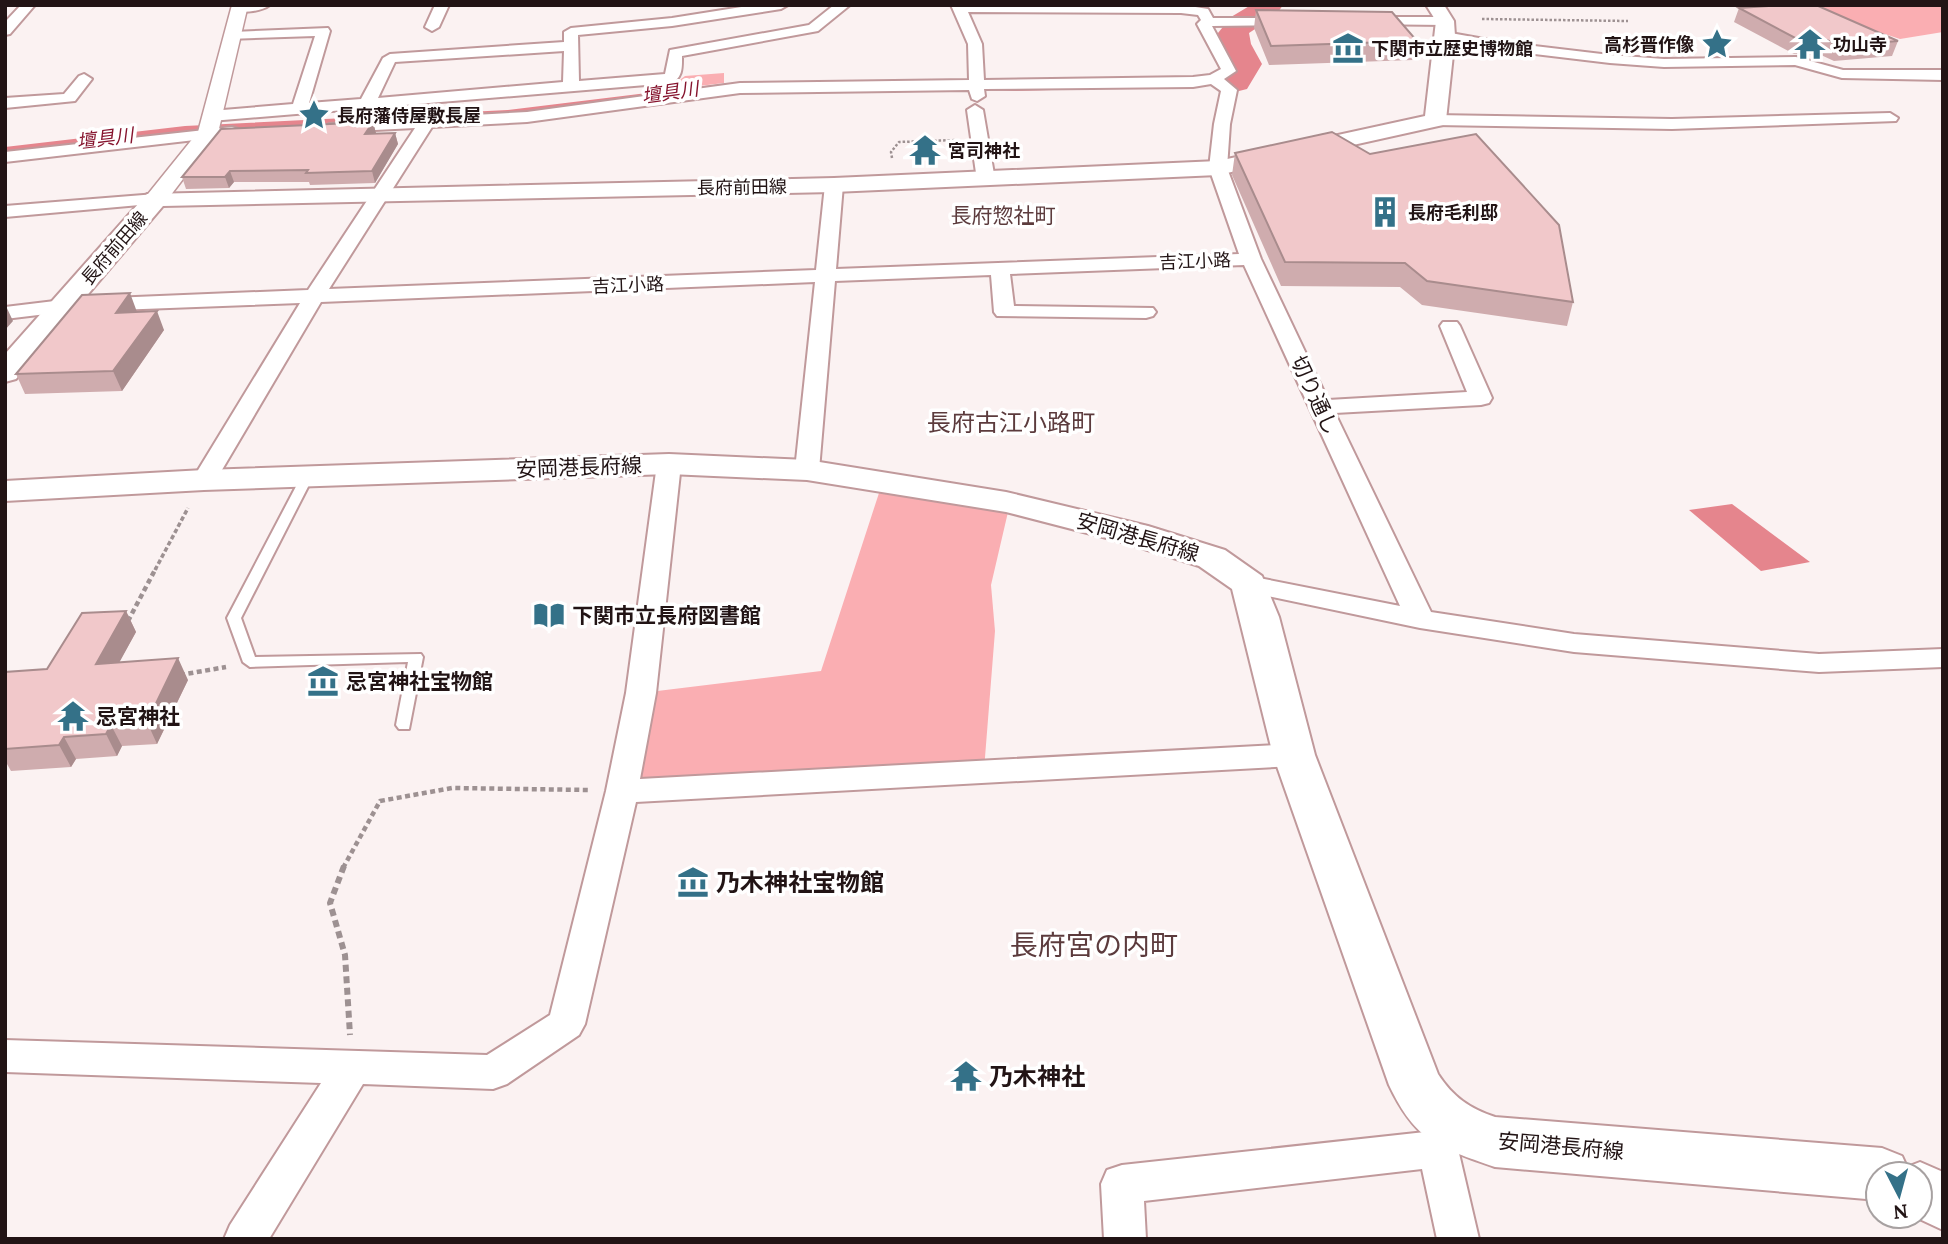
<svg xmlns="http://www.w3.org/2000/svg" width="1948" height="1244" font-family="Lora,'Noto Sans JP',serif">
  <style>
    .green { fill: #faaeb2 }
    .water { fill: #e5858d }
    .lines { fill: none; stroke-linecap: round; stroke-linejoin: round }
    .river { fill: #e5858d; fill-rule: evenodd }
    .service-casing { stroke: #c0999b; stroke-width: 4 }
    .minor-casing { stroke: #c0999b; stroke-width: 4 }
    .tertiary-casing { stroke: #c0999b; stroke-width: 3 }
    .secondary-casing { stroke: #c0999b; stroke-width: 4 }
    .path-far3 { stroke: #9d9192; stroke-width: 2.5; stroke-dasharray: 2.5 2; stroke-linecap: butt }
    .path-far2 { stroke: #9d9192; stroke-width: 3.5; stroke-dasharray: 4.5 2.5; stroke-linecap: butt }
    .path-far1 { stroke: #9d9192; stroke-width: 4.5; stroke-dasharray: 5 3.5; stroke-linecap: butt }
    .path { stroke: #9d9192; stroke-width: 6; stroke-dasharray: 7 4.5; stroke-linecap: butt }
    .service { fill: #fff; fill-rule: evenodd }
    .minor { fill: #fff; fill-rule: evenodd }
    .tertiary { fill: #fff; fill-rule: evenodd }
    .secondary { fill: #fff; fill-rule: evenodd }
    .wall { fill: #cfacae }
    .shaded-wall { fill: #a98c8d }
    .building { fill: #f1c8ca; stroke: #a98c8d; stroke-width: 2 }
    .labels { text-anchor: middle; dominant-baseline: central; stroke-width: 7; stroke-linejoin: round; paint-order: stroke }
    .far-poi-label { font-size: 18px; font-weight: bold; fill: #221415; stroke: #fff; text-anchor: start }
    .far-street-label { font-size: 18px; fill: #221415; stroke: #fff }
    .far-water-label { font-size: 19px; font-style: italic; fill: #86142e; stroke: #fff }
    .far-quarter-label { font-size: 21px; fill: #5c3b3d; stroke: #fff }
    .street-label { font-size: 21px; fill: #221415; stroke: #fff }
    .poi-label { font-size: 21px; font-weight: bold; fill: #221415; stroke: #fff; text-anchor: start }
    .quarter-label { font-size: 24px; fill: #5c3b3d; stroke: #fff }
    .near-poi-label { font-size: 24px; font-weight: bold; fill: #221415; stroke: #fff; text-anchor: start }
    .near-quarter-label { font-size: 28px; fill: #5c3b3d; stroke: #fff }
  </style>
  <rect width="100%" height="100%" fill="#fbf2f2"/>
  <path class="green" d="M 1796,5 L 1943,5 L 1943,32 L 1900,39 Z
    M 724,73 L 724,83 L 665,90 L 658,83 L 677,82 L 685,76 Z
    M 879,493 L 1008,512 L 991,585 L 995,631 L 984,770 L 622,791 L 641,693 L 821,671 Z"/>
  <path class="water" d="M 1242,21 L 1254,21 L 1236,36 L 1257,64 L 1246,82 L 1230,85 L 1014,91 L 810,85 L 521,115 L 183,131 L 5,154 L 5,147 L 185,126 L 508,110 L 729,83 L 882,81 L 893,86 L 1211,83 L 1234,78 L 1239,64 L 1224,34 Z
    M 1732,504 L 1810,562 L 1761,571 L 1689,510 Z"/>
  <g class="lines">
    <path class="river" d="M 1251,5 L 1283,5 L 1276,15 L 1249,33 L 1251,44 L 1262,64 L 1247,89 L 1231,93 L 1219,90 L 1214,83 L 1230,64 L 1219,44 L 1218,33 L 1231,17 Z"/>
    <defs>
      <path id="service" d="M 308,471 L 314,475 L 241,618 L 255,657 L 421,654 L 423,657 L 409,729 L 399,729 L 396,725 L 408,662 L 250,667 L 243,662 L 227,618 L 302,475 Z"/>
      <path id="minor" d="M 21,5 L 35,5 L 10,34 L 5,35 L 5,22 Z
        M 235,5 L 270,5 C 262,11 245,13 235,11 Z
        M 435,5 L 449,5 L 439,27 L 432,31 L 425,27 Z
        M 754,5 L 788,5 L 781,9 L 672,26 L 578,35 L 579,81 L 665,74 L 670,50 L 809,25 L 834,5 L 850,5 L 818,31 L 682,56 C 682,67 683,79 670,83 L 211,121 L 203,116 L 211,111 L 293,104 L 315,36 L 228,39 L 228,33 L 233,32 L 328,28 L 330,31 L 309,103 L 361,99 L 383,58 L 390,54 L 564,42 L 564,32 L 571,28 L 672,18 ZM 564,51 L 563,82 L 378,98 L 395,62 Z
        M 951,5 L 1183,5 L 1208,9 L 1213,18 L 1298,18 L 1300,21 L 1293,25 L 1212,26 L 1236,71 L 1224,79 L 1237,90 L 1230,124 L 1227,168 L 1261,259 L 1328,400 L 1467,392 L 1440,326 L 1443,322 L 1457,322 L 1460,326 L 1492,398 L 1489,403 L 1481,405 L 1335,413 L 1431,612 L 1574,634 L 1819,654 L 1943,649 L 1943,667 L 1819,672 L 1574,652 L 1420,628 L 1239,590 L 1235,584 L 1239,578 L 1249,576 L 1400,606 L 1244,265 L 1010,274 L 1014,306 L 1153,308 L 1156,312 L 1153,316 L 1146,318 L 997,316 L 994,312 L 991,275 L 835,281 L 819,470 L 816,475 L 807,477 L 798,475 L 795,470 L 815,282 L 321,302 L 216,480 L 213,485 L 204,487 L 195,485 L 192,480 L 300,303 L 63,312 L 5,319 L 5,307 L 63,300 L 308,290 L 415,128 L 335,132 L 329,130 L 327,127 L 329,124 L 421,118 L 427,109 L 433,107 L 441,112 L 438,117 L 527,112 L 740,83 L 969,80 L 968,44 ZM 968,12 L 1181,13 L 1198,15 L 1201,20 L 1197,24 L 1221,69 L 1210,75 L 1193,77 L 984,80 L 982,44 ZM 1211,84 L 1221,91 L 1214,124 L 1209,168 L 1239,254 L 836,269 L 843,185 L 834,180 L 825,185 L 816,270 L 329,289 L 432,127 L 527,122 L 740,93 L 969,90 L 972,99 L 977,101 L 985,96 L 984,89 L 1193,87 Z
        M 1361,17 L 1445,17 L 1452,21 L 1445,25 L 1356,24 L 1354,21 Z
        M 1445,32 L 1501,42 L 1610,55 L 1664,59 L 1796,57 L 1843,70 L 1943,70 L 1943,80 L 1842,78 L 1795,65 L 1664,67 L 1610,63 L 1501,50 L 1440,39 L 1438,36 Z
        M 84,74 L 92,79 L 75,101 L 5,108 L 5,98 L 64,94 L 79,76 Z
        M 975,105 L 983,110 L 995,180 L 986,185 L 977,180 L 967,110 Z
        M 1890,113 L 1898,118 L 1896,121 L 1672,129 L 1435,125 L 1427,120 L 1435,115 L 1672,119 Z
        M 232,127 L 238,129 L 240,132 L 238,135 L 5,162 L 5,152 Z
        M 156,194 L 165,199 L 162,203 L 5,217 L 5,206 Z
        M 669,457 L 678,459 L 681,464 L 656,693 L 640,779 L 1294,744 L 1305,747 L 1310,755 L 1305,763 L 1294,766 L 636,802 L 585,1024 L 579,1035 L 507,1084 L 493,1089 L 363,1084 L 269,1239 L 224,1239 L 230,1225 L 321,1083 L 5,1072 L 5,1040 L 487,1055 L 550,1015 L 606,791 L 626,693 L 657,464 L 660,459 Z
        M 1445,1113 L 1459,1118 L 1465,1131 L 1458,1149 L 1479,1239 L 1437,1239 L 1422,1169 L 1144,1201 L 1146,1239 L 1104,1239 L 1101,1184 L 1107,1170 L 1122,1165 L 1425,1132 L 1431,1118 Z"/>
      <path id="tertiary" d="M 232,5 L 248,5 L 218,133 L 164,204 L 148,204 L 145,199 L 148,194 L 198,132 Z"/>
      <path id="secondary" d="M 1426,5 L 1444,5 L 1454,21 L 1455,36 L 1446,120 L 1443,125 L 1218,175 L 834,192 L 163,206 L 16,379 L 5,382 L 5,354 L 147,194 L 834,178 L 1218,161 L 1425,116 L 1436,21 Z
        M 669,454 L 807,460 L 1006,492 L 1148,526 L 1225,550 L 1262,576 L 1279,617 L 1315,755 L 1438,1074 C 1453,1097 1469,1108 1495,1117 L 1882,1148 L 1902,1156 L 1907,1167 L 1920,1162 L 1943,1172 L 1943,1230 L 1913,1216 L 1920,1216 L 1920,1174 L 1878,1174 L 1878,1200 L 1495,1167 C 1438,1147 1416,1142 1389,1085 L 1273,755 L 1232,589 L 1199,566 L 1122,542 L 1006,512 L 807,480 L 669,474 L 204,490 L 5,501 L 5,481 L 204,470 Z"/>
    </defs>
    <use href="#service" class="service-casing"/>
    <use href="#minor" class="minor-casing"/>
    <use href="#tertiary" class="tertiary-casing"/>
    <use href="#secondary" class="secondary-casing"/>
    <path class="path-far3" d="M 1482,19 L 1628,21
      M 892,158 L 891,152 L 899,142 L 956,140"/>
    <path class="path-far2" d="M 155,570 L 188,508"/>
    <path class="path-far1" d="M 128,621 L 156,568
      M 180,675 L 226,667
      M 343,868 L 380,801 L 452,788 L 588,790"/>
    <path class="path" d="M 344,866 L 330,903 L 345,955 L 350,1035"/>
    <use href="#service" class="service"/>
    <use href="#minor" class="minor"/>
    <use href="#tertiary" class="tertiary"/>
    <use href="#secondary" class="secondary"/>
  </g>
  <path class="wall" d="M 1739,8 L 1898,41 L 1892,56 L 1834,61 L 1821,55 L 1794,54 L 1734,22 Z
    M 1256,10 L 1417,41 L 1413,60 L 1269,65 L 1254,28 Z
    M 373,122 L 376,134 L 395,133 L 398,144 L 375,183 L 310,185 L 309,182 L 234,182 L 229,188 L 186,189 L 182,177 Z
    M 1235,153 L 1573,302 L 1567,326 L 1422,305 L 1400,287 L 1281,286 L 1232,175 Z
    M 137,312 L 164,330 L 122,391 L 25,394 L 16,374 Z
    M 126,611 L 136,632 L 119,662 L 188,680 L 157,744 L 122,746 L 117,756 L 76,759 L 71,767 L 11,771 L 7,764 L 5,764 L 5,672 L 47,669 Z"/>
  <path class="shaded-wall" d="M 373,122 L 376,133 L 368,145 L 365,134 Z
    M 395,133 L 398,144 L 375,183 L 372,171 Z
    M 230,171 L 234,182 L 229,188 L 225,177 Z
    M 130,293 L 137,312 L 116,313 Z
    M 5,304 L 13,321 L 5,330 Z
    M 157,311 L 164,330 L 122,391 L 113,371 Z
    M 126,611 L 136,632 L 107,685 L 96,664 Z
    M 178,658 L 188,680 L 157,744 L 147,722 Z
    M 111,725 L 122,746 L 117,756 L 106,734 Z
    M 64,737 L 76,759 L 71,767 L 59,745 Z"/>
  <path class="building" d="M 1782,5 L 1816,5 L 1898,41 L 1839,46 L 1827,40 L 1799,40 L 1739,8 Z
    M 1256,10 L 1392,12 L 1417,41 L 1271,46 Z
    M 373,122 L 365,134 L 395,133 L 372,171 L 306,173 L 308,170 L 230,171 L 225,177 L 182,177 L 221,129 Z
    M 1332,132 L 1370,154 L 1476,134 L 1559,225 L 1573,302 L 1427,281 L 1405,263 L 1285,262 L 1235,153 Z
    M 130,293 L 116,313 L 157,311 L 113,371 L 16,374 L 82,295 Z
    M 126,611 L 96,664 L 178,658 L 147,722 L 111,725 L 106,734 L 64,737 L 59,745 L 5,749 L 5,672 L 47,669 L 82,613 Z"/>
  <defs>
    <symbol id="sight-bare" viewBox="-9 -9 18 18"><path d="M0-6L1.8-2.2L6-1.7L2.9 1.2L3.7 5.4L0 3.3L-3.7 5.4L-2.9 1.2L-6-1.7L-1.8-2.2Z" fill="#347188" stroke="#fff" stroke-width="2.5" paint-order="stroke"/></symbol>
    <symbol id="temple-bare" viewBox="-9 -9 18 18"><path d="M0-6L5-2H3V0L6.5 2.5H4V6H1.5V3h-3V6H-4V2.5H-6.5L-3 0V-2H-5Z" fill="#347188" stroke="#fff" stroke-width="2.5" paint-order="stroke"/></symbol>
    <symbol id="museum-bare" viewBox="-9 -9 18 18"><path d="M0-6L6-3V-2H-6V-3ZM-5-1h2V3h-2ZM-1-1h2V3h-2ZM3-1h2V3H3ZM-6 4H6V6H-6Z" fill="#347188" stroke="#fff" stroke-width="2.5" paint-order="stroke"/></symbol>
    <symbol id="building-bare" viewBox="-9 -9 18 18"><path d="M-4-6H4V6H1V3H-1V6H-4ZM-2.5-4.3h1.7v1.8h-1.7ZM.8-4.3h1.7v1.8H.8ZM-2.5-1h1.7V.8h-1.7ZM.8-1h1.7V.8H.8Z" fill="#347188" stroke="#fff" stroke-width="2.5" paint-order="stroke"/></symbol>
    <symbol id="library-bare" viewBox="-9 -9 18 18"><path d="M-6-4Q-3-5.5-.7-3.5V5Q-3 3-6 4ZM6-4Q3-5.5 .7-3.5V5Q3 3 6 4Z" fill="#347188" stroke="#fff" stroke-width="2.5" paint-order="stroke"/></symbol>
  </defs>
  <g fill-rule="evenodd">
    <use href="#sight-bare" x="1695" y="22" width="44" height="44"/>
    <use href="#temple-bare" x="1788" y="22" width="44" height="44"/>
    <use href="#museum-bare" x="1326" y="26" width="44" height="44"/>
    <use href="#sight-bare" x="292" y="93" width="44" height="44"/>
    <use href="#temple-bare" x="903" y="128" width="44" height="44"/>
    <use href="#building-bare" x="1363" y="190" width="44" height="44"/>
    <use href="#library-bare" x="527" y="593" width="44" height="44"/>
    <use href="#museum-bare" x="301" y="659" width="44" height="44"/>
    <use href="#temple-bare" x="51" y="694" width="44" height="44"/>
    <use href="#museum-bare" x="671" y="860" width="44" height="44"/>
    <use href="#temple-bare" x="944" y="1054" width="44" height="44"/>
  </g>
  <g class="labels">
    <g class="far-poi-label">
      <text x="1694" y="44" text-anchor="end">高杉晋作像</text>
      <text x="1833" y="44">功山寺</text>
      <text x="1371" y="48">下関市立歴史博物館</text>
      <text x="337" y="115">長府藩侍屋敷長屋</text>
      <text x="948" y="150">宮司神社</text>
      <text x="1408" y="212">長府毛利邸</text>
    </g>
    <g class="far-street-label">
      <text transform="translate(742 187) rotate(-1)">長府前田線</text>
      <text transform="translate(114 248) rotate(-49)">長府前田線</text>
      <text transform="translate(1195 261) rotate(-2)">吉江小路</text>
      <text transform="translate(628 285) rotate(-2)">吉江小路</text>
    </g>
    <g class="far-water-label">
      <text transform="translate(670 92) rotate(-8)">壇具川</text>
      <text transform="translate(105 138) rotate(-7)">壇具川</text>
    </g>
    <g class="far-quarter-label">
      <text x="1003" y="215">長府惣社町</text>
    </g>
    <g class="street-label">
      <text transform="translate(1315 395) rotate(65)">切り通し</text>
      <text transform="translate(579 467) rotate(-2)">安岡港長府線</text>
      <text transform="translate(1138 537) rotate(16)">安岡港長府線</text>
      <text transform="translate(1561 1146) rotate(5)">安岡港長府線</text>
    </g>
    <g class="poi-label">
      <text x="572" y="615">下関市立長府図書館</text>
      <text x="346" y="681">忌宮神社宝物館</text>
      <text x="96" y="716">忌宮神社</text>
    </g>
    <g class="quarter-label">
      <text x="1011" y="422">長府古江小路町</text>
    </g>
    <g class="near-poi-label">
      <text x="716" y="882">乃木神社宝物館</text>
      <text x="989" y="1076">乃木神社</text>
    </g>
    <g class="near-quarter-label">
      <text x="1094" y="945">長府宮の内町</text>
    </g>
  </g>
  <rect width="1948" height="1244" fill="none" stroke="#221415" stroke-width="14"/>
  <g transform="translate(1899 1195) rotate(174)"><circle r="33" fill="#ffffff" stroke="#a7a1a1" stroke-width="2"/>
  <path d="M0-5L12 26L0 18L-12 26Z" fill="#347188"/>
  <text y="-10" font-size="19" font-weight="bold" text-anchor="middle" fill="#221415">N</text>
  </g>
</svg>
